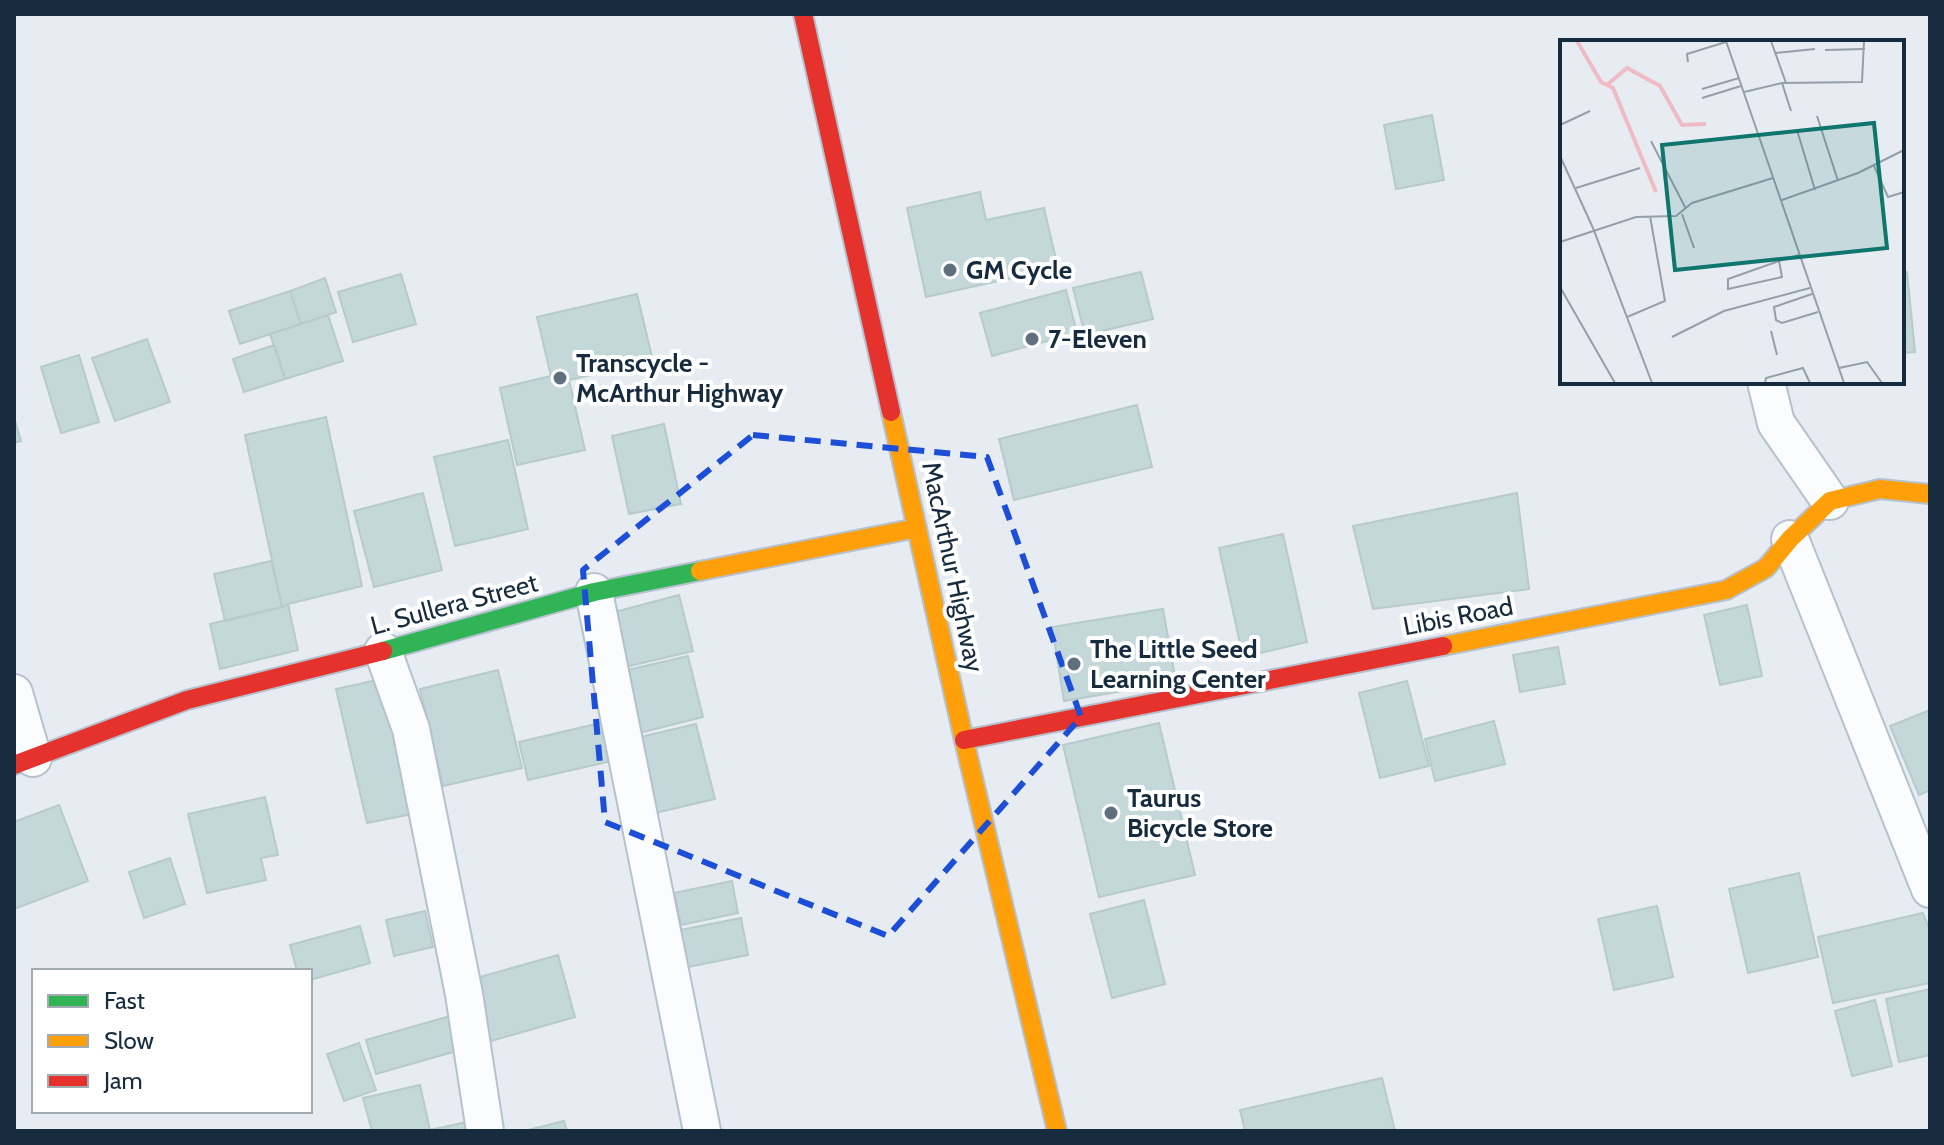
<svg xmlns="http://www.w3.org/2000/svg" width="1944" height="1145" font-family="Cabin,sans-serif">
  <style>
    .building { fill: #c4d8d9; stroke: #b7cacc; stroke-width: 2 }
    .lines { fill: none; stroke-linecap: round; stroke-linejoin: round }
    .street-casing { stroke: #b6c1ce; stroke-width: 40 }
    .fast-casing { stroke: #b6c1ce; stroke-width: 22 }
    .slow-casing { stroke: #b6c1ce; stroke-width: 22 }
    .jam-casing { stroke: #b6c1ce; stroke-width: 22 }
    .street { stroke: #fbfcfd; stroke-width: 36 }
    .fast { stroke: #30b455; stroke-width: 18 }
    .slow { stroke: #ff9f0a; stroke-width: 18 }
    .jam { stroke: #e5322d; stroke-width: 18 }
    .marked { fill: none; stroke: #1d4ed8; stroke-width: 6; stroke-dasharray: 16 10; stroke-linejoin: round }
    .poi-dot { fill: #606f7e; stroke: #fff; stroke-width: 3 }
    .labels { text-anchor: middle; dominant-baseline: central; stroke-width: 8; stroke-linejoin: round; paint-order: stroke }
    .poi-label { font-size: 26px; font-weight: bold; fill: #172b3f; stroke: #fff; text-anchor: start }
    .street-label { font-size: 26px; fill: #172b3f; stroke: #fff }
    .inset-river { fill: none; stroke: #efbcc5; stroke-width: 4 }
    .inset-road { fill: none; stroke: #949faa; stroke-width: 2 }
    .view { fill: #0f766e; fill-opacity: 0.15; stroke: #0f766e; stroke-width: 4 }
    .inset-edge { fill: none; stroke: #172b3f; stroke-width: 4 }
  </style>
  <rect width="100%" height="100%" fill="#e7ecf2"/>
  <path class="building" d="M 1432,115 L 1444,180 L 1396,189 L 1384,125 Z
    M 980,192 L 986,220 L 1044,208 L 1058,268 L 926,297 L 907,208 Z
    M 1141,272 L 1153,319 L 1085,335 L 1073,288 Z
    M 1907,272 L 1915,352 L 1902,353 L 1902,273 Z
    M 401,274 L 416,324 L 353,342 L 338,292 Z
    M 325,278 L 336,312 L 301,324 L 290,291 Z
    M 1066,290 L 1077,333 L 992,356 L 980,313 Z
    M 290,291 L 301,324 L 240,344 L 229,311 Z
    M 637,294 L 653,361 L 569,380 L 585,450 L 517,465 L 500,388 L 551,376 L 537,317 Z
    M 328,315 L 343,361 L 285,379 L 270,334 Z
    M 147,339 L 170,402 L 115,421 L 92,358 Z
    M 271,346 L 275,346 L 285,379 L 244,392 L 233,359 Z
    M 79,355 L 99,422 L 61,433 L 41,367 Z
    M 1137,405 L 1152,467 L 1014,500 L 999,439 Z
    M 14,417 L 21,441 L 14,443 Z
    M 326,417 L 362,586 L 288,604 L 282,607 L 245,435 Z
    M 664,424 L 681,504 L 629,514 L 612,436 Z
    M 508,440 L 528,529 L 455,546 L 434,457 Z
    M 423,493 L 442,570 L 374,587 L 354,511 Z
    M 1517,493 L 1529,589 L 1373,609 L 1353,526 Z
    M 1283,534 L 1307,642 L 1243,657 L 1219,548 Z
    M 271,561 L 282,607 L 225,621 L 214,574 Z
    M 679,595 L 693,651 L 621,668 L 607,614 Z
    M 288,604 L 298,650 L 220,669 L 210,624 L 282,607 Z
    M 1747,605 L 1762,676 L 1720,685 L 1704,615 Z
    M 1163,609 L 1176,682 L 1064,701 L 1052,627 Z
    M 1558,647 L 1565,684 L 1520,692 L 1513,655 Z
    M 688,656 L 703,717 L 635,734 L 619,672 Z
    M 498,670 L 522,768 L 443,786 L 420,689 Z
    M 386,678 L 417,813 L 367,823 L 336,689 Z
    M 1407,681 L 1429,766 L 1380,778 L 1359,693 Z
    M 1930,710 L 1930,790 L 1919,795 L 1890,726 Z
    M 617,719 L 625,758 L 528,780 L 519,742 Z
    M 1494,721 L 1505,764 L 1435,781 L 1425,739 Z
    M 1159,723 L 1195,875 L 1099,897 L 1063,745 Z
    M 696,724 L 715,799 L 655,813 L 636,738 Z
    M 265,797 L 278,855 L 261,858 L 266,880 L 207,893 L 188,814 Z
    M 59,805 L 88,881 L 14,909 L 14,822 Z
    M 170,858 L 185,904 L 144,918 L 129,872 Z
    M 1799,873 L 1818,957 L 1748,973 L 1729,889 Z
    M 732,881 L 738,913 L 681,925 L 674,893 Z
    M 1144,900 L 1165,984 L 1112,998 L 1090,914 Z
    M 1657,906 L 1673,977 L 1614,990 L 1598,919 Z
    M 425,911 L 433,947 L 394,956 L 386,920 Z
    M 1923,913 L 1930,931 L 1930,983 L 1833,1003 L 1818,937 Z
    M 741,918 L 748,955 L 688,967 L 680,930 Z
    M 360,926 L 370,963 L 310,980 L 310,971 L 297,971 L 290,945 Z
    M 558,955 L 575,1017 L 491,1041 L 473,979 Z
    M 1930,989 L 1930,1055 L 1899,1062 L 1886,999 Z
    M 1875,1000 L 1892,1066 L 1852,1076 L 1835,1011 Z
    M 457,1014 L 467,1048 L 376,1074 L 366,1040 Z
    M 359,1043 L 376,1090 L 344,1101 L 327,1054 Z
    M 1382,1078 L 1395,1131 L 1245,1131 L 1240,1110 Z
    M 420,1085 L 430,1130 L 372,1131 L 363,1098 Z
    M 564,1121 L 567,1131 L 524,1131 Z
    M 467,1122 L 469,1131 L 427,1131 L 430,1130 Z"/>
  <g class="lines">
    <defs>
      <path id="street" d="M 1766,382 L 1776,423 L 1830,501
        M 1790,539 L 1930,889
        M 594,592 L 702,1131
        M 383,651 L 411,729 L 464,994 L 485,1131
        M 14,693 L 33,758"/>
      <path id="fast" d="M 383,651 L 594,592 L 700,571"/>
      <path id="slow" d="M 891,412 L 964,740 L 1057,1131
        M 700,571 L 917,528
        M 1443,646 L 1726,590 L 1766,568 L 1790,539 L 1830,501 L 1880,489 L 1930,494"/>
      <path id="jam" d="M 803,14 L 891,412
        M 964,740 L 1443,646
        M 14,765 L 187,700 L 383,651"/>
    </defs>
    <use href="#street" class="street-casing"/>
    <use href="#fast" class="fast-casing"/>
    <use href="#slow" class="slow-casing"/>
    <use href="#jam" class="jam-casing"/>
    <use href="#street" class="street"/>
    <use href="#fast" class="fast"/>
    <use href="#slow" class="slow"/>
    <use href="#jam" class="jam"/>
  </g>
  <path class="marked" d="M 753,435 L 987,457 L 1081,717 L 888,936 L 605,822 L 583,570 Z"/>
  <g class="poi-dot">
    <circle cx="950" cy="270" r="8"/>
    <circle cx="1032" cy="339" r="8"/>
    <circle cx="560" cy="378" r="8"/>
    <circle cx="1074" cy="664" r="8"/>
    <circle cx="1111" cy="813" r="8"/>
  </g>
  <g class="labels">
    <g class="poi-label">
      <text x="966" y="270">GM Cycle</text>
      <text x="1048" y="339">7-Eleven</text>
      <text x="576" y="363">Transcycle -<tspan x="576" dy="30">McArthur Highway</tspan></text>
      <text x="1090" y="649">The Little Seed<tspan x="1090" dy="30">Learning Center</tspan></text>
      <text x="1127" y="798">Taurus<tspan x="1127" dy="30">Bicycle Store</tspan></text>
    </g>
    <g class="street-label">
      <text transform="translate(953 567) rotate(78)">MacArthur Highway</text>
      <text transform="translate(454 604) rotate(-15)">L. Sullera Street</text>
      <text transform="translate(1458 616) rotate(-11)">Libis Road</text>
    </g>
  </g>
  <g transform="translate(1560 40)">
    <rect width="344" height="344" fill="#e7ecf2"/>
    <path class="inset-river" d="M 17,1 L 41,42 L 53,48 L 96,152M 47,45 L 67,28 L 100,46 L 122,85 L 146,84"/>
    <path class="inset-road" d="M 166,1 L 284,343M 211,1 L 226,43M 265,10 L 305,9M 216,13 L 255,9M 128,22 L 127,14 L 166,2M 222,43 L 231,71M 142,49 L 179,38M 184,52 L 222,43 L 302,42 L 304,1M 142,58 L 181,46M 257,76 L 278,141M 0,85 L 30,71M 237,90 L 255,150M 91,101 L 126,169M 0,116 L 33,188 L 92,343M 314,126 L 328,157 L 344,152M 16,148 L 80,128M 222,160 L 298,133 L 344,110M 122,174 L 134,208M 0,202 L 76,177 L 116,176 L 132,163 L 213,138M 219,221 L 222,237 L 168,249 L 168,239 L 219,221 L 239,215M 0,247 L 55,343M 252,254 L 214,267 L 216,280 L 222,283 L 258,272M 67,277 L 105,261 L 90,176M 211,291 L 217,315M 112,297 L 164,271 L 250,248M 279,328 L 307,322 L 322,343M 205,343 L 206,338 L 243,328 L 250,343"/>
    <path class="view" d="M 314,83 L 327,208 L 115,230 L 102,105 Z"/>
    <rect width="344" height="344" class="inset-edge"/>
  </g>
  <rect width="1944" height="1145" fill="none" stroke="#172b3f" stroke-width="32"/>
  <rect x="32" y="969" width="280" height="144" fill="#ffffff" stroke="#a2aab2" stroke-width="2"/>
  <rect x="48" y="995" width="40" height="12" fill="#30b455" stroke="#a2aab2" stroke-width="2"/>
  <text x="104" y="1009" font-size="24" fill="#172b3f">Fast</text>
  <rect x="48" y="1035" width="40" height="12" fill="#ff9f0a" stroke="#a2aab2" stroke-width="2"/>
  <text x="104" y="1049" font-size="24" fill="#172b3f">Slow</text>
  <rect x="48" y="1075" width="40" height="12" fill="#e5322d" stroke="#a2aab2" stroke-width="2"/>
  <text x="104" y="1089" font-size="24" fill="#172b3f">Jam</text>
</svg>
